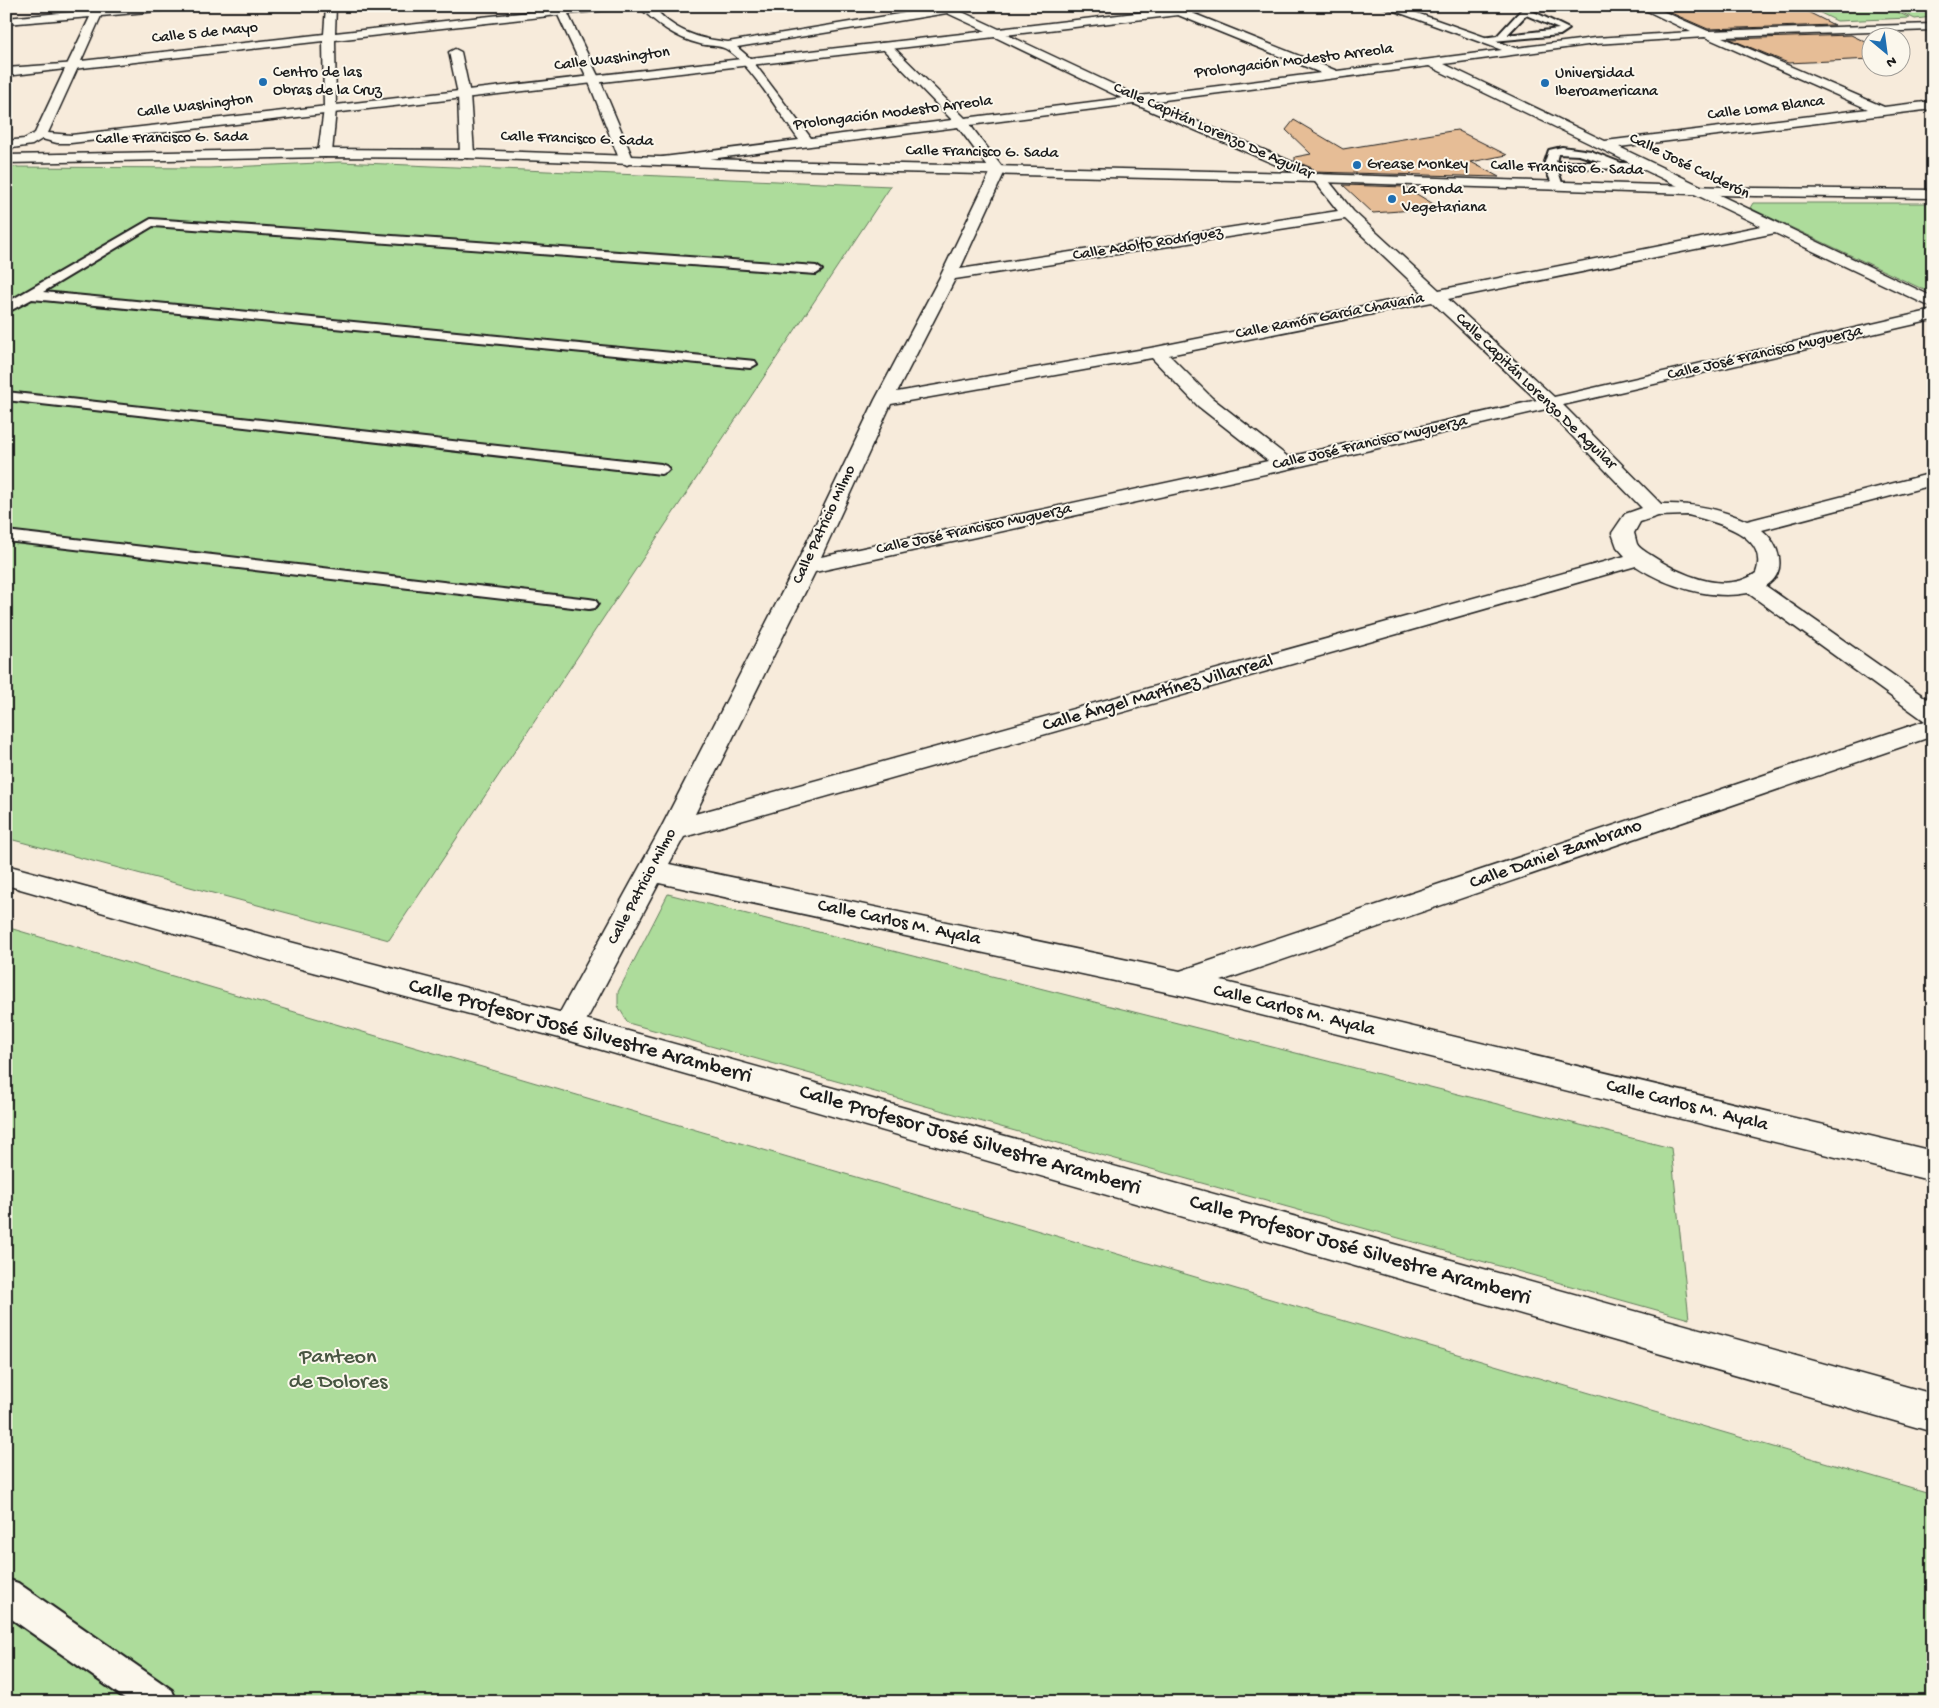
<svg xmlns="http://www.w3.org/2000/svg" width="1939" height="1708" font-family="'Gochi Hand',sans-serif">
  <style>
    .green { fill: #addc9b; stroke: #647c5c }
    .building { fill: #e6bd96; stroke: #1c1c1c }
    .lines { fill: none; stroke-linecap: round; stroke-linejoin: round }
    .lane-casing { stroke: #1c1c1c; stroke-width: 4 }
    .street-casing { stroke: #1c1c1c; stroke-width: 3 }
    .secondary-casing { stroke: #1c1c1c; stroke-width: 3 }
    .lane { fill: #fbf7ec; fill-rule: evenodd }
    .street { fill: #fbf7ec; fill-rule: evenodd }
    .secondary { fill: #fbf7ec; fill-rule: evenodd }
    .poi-dot { fill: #1f6fb2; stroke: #fbf7ec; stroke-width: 2 }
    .labels { text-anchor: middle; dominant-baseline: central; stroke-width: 4; stroke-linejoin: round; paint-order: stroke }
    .far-street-label { font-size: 16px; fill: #1c1c1c; stroke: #fbf7ec }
    .far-poi-label { font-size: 16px; fill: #1c1c1c; stroke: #fbf7ec; text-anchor: start }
    .street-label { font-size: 19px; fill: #1c1c1c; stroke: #fbf7ec }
    .near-street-label { font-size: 22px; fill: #1c1c1c; stroke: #fbf7ec }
    .near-park-label { font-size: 22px; fill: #485642; stroke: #fbf7ec }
  </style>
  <rect width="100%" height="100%" fill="#f7ebdb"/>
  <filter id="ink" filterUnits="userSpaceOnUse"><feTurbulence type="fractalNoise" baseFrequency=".02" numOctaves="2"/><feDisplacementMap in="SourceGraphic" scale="10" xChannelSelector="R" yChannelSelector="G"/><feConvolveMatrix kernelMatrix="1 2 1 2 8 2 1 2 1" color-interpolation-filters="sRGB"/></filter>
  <g filter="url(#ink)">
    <path class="green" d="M 1806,6 L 1884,6 L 1910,18 L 1837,21 Z
      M 1888,6 L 1927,6 L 1933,9 L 1933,17 L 1915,19 Z
      M 340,162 L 891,186 L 389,940 L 6,838 L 6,167 L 209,168 Z
      M 1753,203 L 1933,203 L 1933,294 L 1750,208 Z
      M 668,894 L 1671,1148 L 1689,1319 L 628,1023 L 618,1006 L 618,992 Z
      M 6,927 L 1933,1494 L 1933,1702 L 6,1702 Z"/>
    <path class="building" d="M 1662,9 L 1802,9 L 1834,25 L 1708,29 Z
      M 1851,35 L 1872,45 L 1872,59 L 1788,63 L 1730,39 Z
      M 1294,120 L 1343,149 L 1457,130 L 1507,155 L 1471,162 L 1499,177 L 1313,172 L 1312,168 L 1295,161 L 1295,157 L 1311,154 L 1286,130 Z
      M 1343,185 L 1405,187 L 1440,208 L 1373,213 Z"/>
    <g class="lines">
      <defs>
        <path id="lane" d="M 671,6 L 649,11 L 645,9 L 651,6 Z
          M 1522,9 L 1528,9 L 1569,29 L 1560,35 L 1482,42 L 1482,38 L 1497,36 ZM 1526,15 L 1559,29 L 1507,35 Z
          M 1562,147 L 1591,151 L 1621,163 L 1648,163 L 1653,166 L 1648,169 L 1557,168 L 1563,186 L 1558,189 L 1553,186 L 1544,165 L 1549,150 ZM 1558,154 L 1579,155 L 1602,162 L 1556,162 Z
          M 151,219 L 816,266 L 822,270 L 816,274 L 153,226 L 43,292 L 755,361 L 757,364 L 750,368 L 32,299 L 6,313 L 6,303 Z
          M 6,392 L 661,464 L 666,466 L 669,469 L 666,472 L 661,474 L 6,400 Z
          M 6,531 L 589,599 L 595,600 L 598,604 L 595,608 L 589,609 L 6,541 Z
          M 6,1579 L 18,1583 L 172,1690 L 177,1702 L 130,1702 L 6,1615 Z"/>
        <path id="street" d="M 95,6 L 105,6 L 104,9 L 141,6 L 186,6 L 181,9 L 101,16 L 81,61 L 324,34 L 326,6 L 336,6 L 335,33 L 584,6 L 621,6 L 616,9 L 568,14 L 600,80 L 634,161 L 627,165 L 620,161 L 588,80 L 558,15 L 335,40 L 336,109 L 332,153 L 325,157 L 318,153 L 324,109 L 323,41 L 73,69 L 67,65 L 90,17 L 6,24 L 6,18 L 93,10 Z
          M 638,6 L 652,6 C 658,11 663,18 669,22 C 686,35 707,40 728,42 L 947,6 L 973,6 L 960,11 L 999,29 L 1195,6 L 1229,6 L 1224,9 L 1192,13 L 1337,71 L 1502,50 L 1381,6 L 1397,6 L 1516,48 L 1595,38 L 1691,32 L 1637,6 L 1651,6 L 1708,31 L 1933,24 L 1933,30 L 1722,37 L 1884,107 L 1933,101 L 1933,109 L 1619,147 L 1933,297 L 1933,308 L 1775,233 L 1448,299 L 1554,397 L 1933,310 L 1933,320 L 1563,405 L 1661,504 C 1692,503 1719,508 1747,521 L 1933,473 L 1933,485 L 1762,530 C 1779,544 1789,571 1766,586 L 1933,703 L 1933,736 L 1221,981 L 1933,1151 L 1933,1181 L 1180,995 L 659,883 L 578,1036 L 567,1040 L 556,1036 L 552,1027 L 660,830 L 795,567 L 875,400 L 941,275 L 991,171 L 958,127 L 663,165 L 658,164 L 656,161 L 658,158 L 663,157 L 799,140 C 782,117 748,61 726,49 C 719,45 707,46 700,44 C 675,38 656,23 638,6 ZM 947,13 L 997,36 L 1178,15 L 1321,73 L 965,118 L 889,43 L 881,43 L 879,45 L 881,47 L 952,120 L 811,138 L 751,59 L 737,47 ZM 1705,37 L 1868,109 L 1605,141 L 1444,64 L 1595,44 ZM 1429,66 L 1761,226 L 1439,290 L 1353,211 L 1324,175 L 1319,174 L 1312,178 L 1338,211 L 960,269 L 1005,171 L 970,125 ZM 1345,219 L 1424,294 L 1156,347 L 897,392 L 955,279 ZM 1432,302 L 1537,400 L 1288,457 L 1212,398 L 1169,355 ZM 1152,358 L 1198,406 L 1268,461 L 821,557 L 891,404 ZM 1546,409 L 1642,508 L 1625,514 L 1612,533 L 1617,547 L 1625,556 L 695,814 L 815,572 L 1284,470 ZM 1688,515 C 1715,522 1770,534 1756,573 C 1724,596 1677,573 1649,554 C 1645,551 1640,549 1637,544 C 1636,541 1635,536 1634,533 L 1640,522 L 1658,516 ZM 1636,566 C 1668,587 1710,600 1748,593 L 1925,721 L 1180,971 L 669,864 L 684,837 Z
          M 455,49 L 461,52 L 470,94 L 474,154 L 467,158 L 460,154 L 458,94 L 449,52 Z"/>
        <path id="secondary" d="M 997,30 L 1140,97 L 1311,170 L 1312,174 L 1754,188 L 1933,190 L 1933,198 L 1754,196 L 1319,182 L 767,169 L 467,158 L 325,157 L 6,163 L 6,155 L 325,149 L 467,150 L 767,161 L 1295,173 L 1132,103 L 995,37 L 71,143 L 57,143 L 42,139 L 32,145 L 6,149 L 6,141 L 24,139 L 35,133 L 65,69 L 6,76 L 6,68 L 77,63 L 79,65 L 48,133 L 71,135 Z
          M 6,865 L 290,942 L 567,1014 L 1933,1394 L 1933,1432 L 567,1040 L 290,966 L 6,885 Z"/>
      </defs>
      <use href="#lane" class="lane-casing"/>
      <use href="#street" class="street-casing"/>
      <use href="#secondary" class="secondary-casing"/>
      <use href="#lane" class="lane"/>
      <use href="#street" class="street"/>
      <use href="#secondary" class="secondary"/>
    </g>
  </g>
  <g class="poi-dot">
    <circle cx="263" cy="82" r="5"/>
    <circle cx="1545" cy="83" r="5"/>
    <circle cx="1357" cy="165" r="5"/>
    <circle cx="1392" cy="199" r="5"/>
  </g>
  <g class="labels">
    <g class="far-street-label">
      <text transform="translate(205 34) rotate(-6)">Calle 5 de Mayo</text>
      <text transform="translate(612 60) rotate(-7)">Calle Washington</text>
      <text transform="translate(1294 62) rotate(-7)">Prolongación Modesto Arreola</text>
      <text transform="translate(195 107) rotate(-7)">Calle Washington</text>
      <text transform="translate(1766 109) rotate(-7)">Calle Loma Blanca</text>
      <text transform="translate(893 114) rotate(-7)">Prolongación Modesto Arreola</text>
      <text transform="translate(1213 132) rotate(24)">Calle Capitán Lorenzo De Aguilar</text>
      <text transform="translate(172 139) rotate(-1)">Calle Francisco G. Sada</text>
      <text transform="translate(577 140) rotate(2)">Calle Francisco G. Sada</text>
      <text transform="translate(982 153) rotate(1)">Calle Francisco G. Sada</text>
      <text transform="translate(1689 167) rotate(26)">Calle José Calderón</text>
      <text transform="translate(1567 169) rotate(2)">Calle Francisco G. Sada</text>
      <text transform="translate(1148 245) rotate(-9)">Calle Adolfo Rodríguez</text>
      <text transform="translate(1330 317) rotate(-11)">Calle Ramón García Chavaria</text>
      <text transform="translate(1765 354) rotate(-13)">Calle José Francisco Muguerza</text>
      <text transform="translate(1535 392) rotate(44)">Calle Capitán Lorenzo De Aguilar</text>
      <text transform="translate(1370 444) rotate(-13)">Calle José Francisco Muguerza</text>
      <text transform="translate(825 525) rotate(-65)">Calle Patricio Milmo</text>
      <text transform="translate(974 530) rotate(-12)">Calle José Francisco Muguerza</text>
      <text transform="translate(643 887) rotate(-62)">Calle Patricio Milmo</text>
    </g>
    <g class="far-poi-label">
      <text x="273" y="73">Centro de las<tspan x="273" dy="18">Obras de la Cruz</tspan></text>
      <text x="1555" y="74">Universidad<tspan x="1555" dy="18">Iberoamericana</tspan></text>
      <text x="1367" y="165">Grease Monkey</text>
      <text x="1402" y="190">La Fonda<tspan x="1402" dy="18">Vegetariana</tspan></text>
    </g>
    <g class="street-label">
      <text transform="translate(1158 694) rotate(-16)">Calle Ángel Martínez Villarreal</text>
      <text transform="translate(1556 855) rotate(-19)">Calle Daniel Zambrano</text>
      <text transform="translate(899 923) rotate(12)">Calle Carlos M. Ayala</text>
      <text transform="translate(1294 1011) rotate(14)">Calle Carlos M. Ayala</text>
      <text transform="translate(1687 1106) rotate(14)">Calle Carlos M. Ayala</text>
    </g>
    <g class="near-street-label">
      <text transform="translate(580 1032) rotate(15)">Calle Profesor José Silvestre Aramberri</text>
      <text transform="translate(970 1141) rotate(16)">Calle Profesor José Silvestre Aramberri</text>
      <text transform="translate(1360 1251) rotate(16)">Calle Profesor José Silvestre Aramberri</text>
    </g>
    <g class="near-park-label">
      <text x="338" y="1358">Panteon<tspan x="338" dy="25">de Dolores</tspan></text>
    </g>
  </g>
  <rect width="1939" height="1708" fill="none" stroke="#fbf7ec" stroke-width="25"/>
  <rect x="12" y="12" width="1914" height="1683" fill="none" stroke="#1c1c1c" stroke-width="2" filter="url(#ink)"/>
  <g transform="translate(1886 52) rotate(151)"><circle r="24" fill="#fbf7ec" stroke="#a29f99"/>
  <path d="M0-4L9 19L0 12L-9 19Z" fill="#1f6fb2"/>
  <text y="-8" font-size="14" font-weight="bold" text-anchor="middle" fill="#1c1c1c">N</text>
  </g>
</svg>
